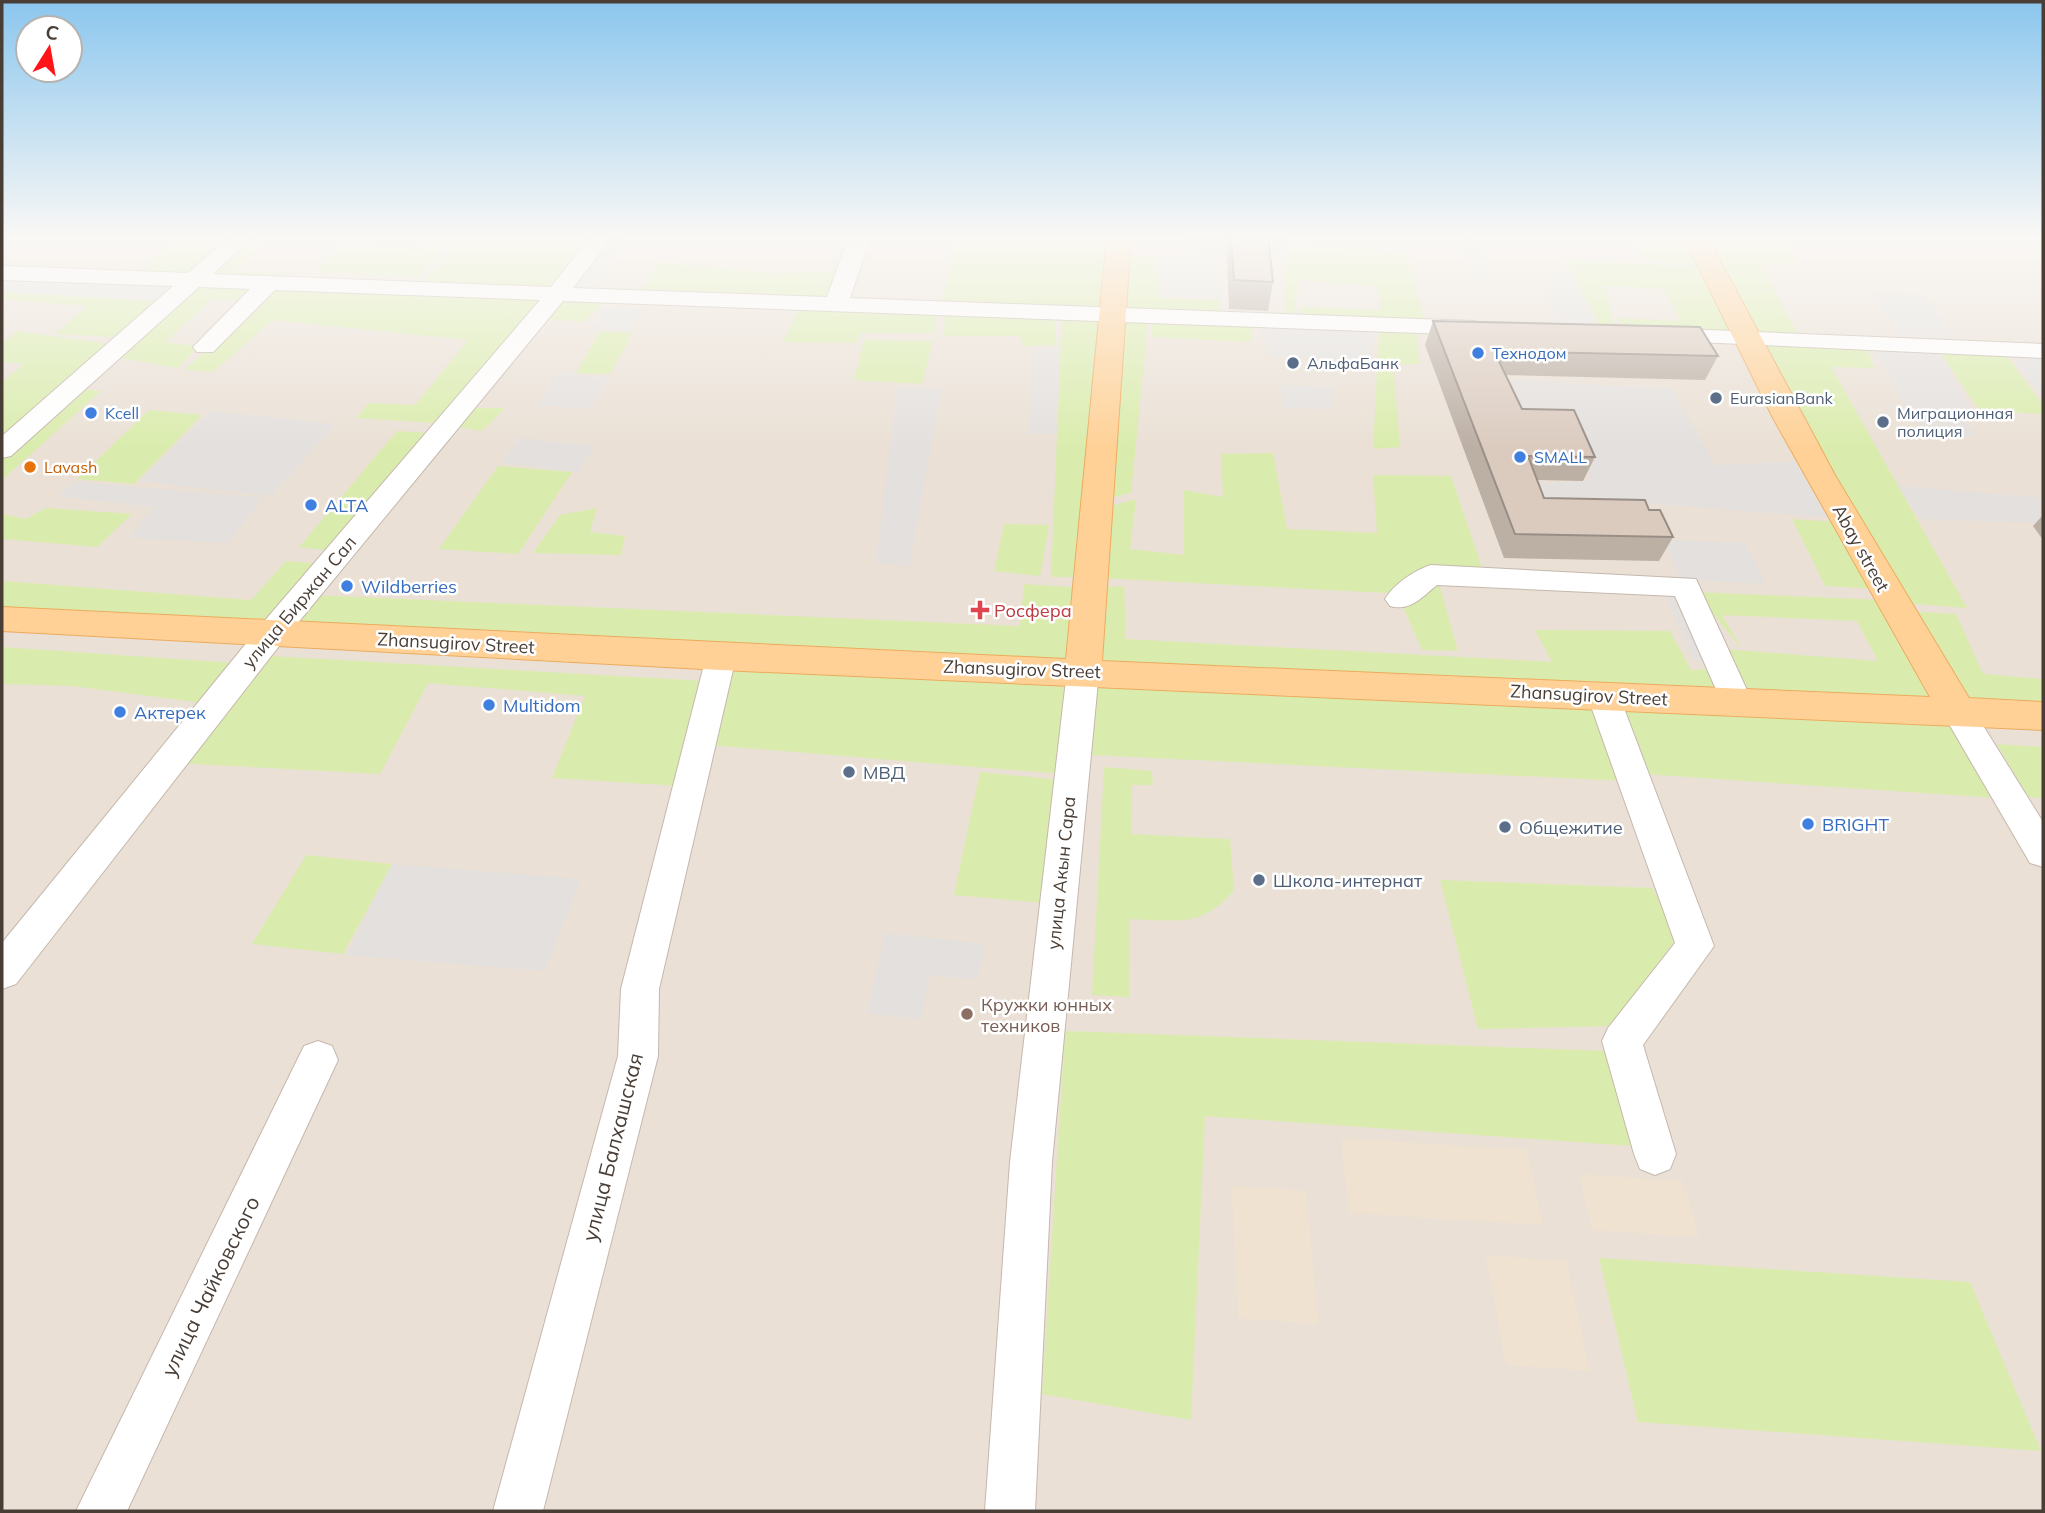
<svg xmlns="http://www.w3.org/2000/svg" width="2045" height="1513" font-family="Mulish,sans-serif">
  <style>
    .residential { fill: #eae0d5 }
    .education { fill: #efe2d1 }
    .green { fill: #daecad }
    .parking { fill: #e3e0dd }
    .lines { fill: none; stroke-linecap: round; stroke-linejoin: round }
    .minor-casing { stroke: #c5b8ac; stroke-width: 2 }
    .major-casing { stroke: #edab5d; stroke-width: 2 }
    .minor { fill: #fff; fill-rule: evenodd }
    .major { fill: #ffd197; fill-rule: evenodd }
    .wall { fill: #bcafa4 }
    .building { fill: #dbcbbf; stroke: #998e86; stroke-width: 2 }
    .shop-dot { fill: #3f7fe0; stroke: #fff; stroke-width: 2.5 }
    .service-dot { fill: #5c6f8a; stroke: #fff; stroke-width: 2.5 }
    .food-dot { fill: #e8710a; stroke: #fff; stroke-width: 2.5 }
    .health-dot { fill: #e0444e; stroke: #fff; stroke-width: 2.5 }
    .education-dot { fill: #8d6e63; stroke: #fff; stroke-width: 2.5 }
    .labels { text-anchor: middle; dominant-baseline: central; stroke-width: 5; stroke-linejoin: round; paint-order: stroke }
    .far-shop-label { font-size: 16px; fill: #366cbe; stroke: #fff; text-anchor: start }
    .far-service-label { font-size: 16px; fill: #4e5e75; stroke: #fff; text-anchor: start }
    .far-food-label { font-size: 16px; fill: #c56008; stroke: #fff; text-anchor: start }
    .shop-label { font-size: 18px; fill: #366cbe; stroke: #fff; text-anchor: start }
    .street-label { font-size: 18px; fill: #493e36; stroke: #fff }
    .health-label { font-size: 18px; fill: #be3a42; stroke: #fff; text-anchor: start }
    .service-label { font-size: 18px; fill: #4e5e75; stroke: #fff; text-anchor: start }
    .education-label { font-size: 18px; fill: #785e54; stroke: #fff; text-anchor: start }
    .near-street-label { font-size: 21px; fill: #493e36; stroke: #fff }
  </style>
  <rect width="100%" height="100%" fill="#f5efe8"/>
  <path class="residential" d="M 2,236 L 2043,236 L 2043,1511 L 2,1511 Z"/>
  <path class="education" d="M 1341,1138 L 1527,1150 L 1543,1225 L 1349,1213 Z
    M 1579,1174 L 1683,1181 L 1699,1237 L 1592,1230 Z
    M 1232,1186 L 1306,1191 L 1318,1324 L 1238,1318 Z
    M 1486,1255 L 1566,1261 L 1590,1371 L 1506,1365 Z"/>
  <path class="green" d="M 181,236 L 236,236 L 188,276 L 142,274 L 154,259 Z
    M 248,236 L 270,236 L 234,271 L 284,271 L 275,280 L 201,277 Z
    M 443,236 L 595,236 L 551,291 L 416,289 L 451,250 L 442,249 L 420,277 L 315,272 L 339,245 L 438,250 L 415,246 Z
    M 836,236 L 858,236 L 834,303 L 565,293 L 571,287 L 641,291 L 658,262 L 778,273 L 834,271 L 849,237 Z
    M 959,236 L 1110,236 L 1106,313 L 940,305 Z
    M 1632,236 L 1692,236 L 1739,334 L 1622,330 L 1618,318 L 1681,321 L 1663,289 L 1605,286 L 1614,327 L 1601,327 L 1565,260 L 1701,266 L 1643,260 Z
    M 1703,236 L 1784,236 L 1799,267 L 1760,262 L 1799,337 L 1749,332 Z
    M 1284,246 L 1407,251 L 1424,322 L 1299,319 L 1299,307 L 1381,310 L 1377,286 L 1298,280 L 1294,316 L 1285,317 Z
    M 1121,256 L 1155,257 L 1159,298 L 1219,300 L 1219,316 L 1118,313 Z
    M 192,287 L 259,287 L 242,300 L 212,299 L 165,342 L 198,346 L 178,368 L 116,357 Z
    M 272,287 L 550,298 L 435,423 L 356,418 L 369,403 L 415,405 L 468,340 L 273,320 L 213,372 L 185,370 Z
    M 2,292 L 156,301 L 118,337 L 55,334 L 87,306 L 2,299 Z
    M 563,297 L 604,300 L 584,322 L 543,318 Z
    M 800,307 L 938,311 L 934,333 L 860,333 L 856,343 L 783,342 Z
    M 945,312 L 1054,315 L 1057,345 L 1024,346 L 1019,336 L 944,336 Z
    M 1062,316 L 1104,317 L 1085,577 L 1051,577 Z
    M 1117,320 L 1148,323 L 1131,493 L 1105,499 Z
    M 1152,321 L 1253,326 L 1250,342 L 1151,337 Z
    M 1379,330 L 1418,332 L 1419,364 L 1393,364 L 1400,447 L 1373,449 Z
    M 17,331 L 116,345 L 2,442 L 2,382 L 24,364 L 2,362 L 2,344 Z
    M 600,331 L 633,333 L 610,374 L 576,373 Z
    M 864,340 L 933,341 L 922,384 L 854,380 Z
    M 1755,343 L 1867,348 L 1874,368 L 1831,367 L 1967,608 L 1900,603 Z
    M 1939,351 L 2007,356 L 2043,405 L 2043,414 L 1979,410 Z
    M 78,389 L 101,391 L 2,480 L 2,457 Z
    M 468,408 L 505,408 L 482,431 L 451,426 Z
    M 149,410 L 202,415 L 134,484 L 77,479 Z
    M 397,431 L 434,433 L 332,551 L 299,547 Z
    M 1273,453 L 1287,529 L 1377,533 L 1373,475 L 1451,476 L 1482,568 L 1434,565 L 1388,593 L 1099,578 L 1104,508 L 1136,499 L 1130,549 L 1184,555 L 1184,490 L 1223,497 L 1221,454 Z
    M 498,466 L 572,472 L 518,554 L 439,549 Z
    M 46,508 L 132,514 L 97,547 L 2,539 L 2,514 L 26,519 Z
    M 597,508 L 590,532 L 625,536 L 621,555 L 533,553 L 560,515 Z
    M 1792,519 L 1839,522 L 1877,589 L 1825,586 Z
    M 1004,524 L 1049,525 L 1040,576 L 994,571 Z
    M 286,561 L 321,564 L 261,625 L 2,612 L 2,581 L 251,600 Z
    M 1438,580 L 1458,651 L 1422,650 L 1400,600 Z
    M 1024,584 L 1085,588 L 1078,666 L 284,629 L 312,595 L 1020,626 Z
    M 1124,586 L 1126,639 L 1552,662 L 1535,630 L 1670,631 L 1691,670 L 1732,668 L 1723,649 L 1878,661 L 1857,621 L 1722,615 L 1742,649 L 1695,592 L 1882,600 L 1944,704 L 1092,664 L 1097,587 Z
    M 1906,611 L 1956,614 L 1983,674 L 2043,679 L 2043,711 L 1961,707 Z
    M 2,647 L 235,663 L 203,703 L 72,686 L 2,684 Z
    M 254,655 L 705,681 L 679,786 L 552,778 L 585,696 L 428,683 L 380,774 L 175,763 Z
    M 728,662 L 1074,678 L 1062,774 L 709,745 Z
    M 1098,683 L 1597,706 L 1625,781 L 1092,755 Z
    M 1614,702 L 1950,719 L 1997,798 L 1643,774 Z
    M 1997,744 L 2043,747 L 2043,798 L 2028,797 Z
    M 1104,767 L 1152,771 L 1153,785 L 1132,785 L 1131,834 L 1230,839 L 1234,890 C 1201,929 1176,920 1130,919 L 1129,997 L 1092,995 Z
    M 980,772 L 1061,780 L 1044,903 L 954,895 Z
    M 306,855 L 392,864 L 343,954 L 252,944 Z
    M 1440,880 L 1652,888 L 1678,936 L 1612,1026 L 1478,1029 Z
    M 1065,1031 L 1609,1051 L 1633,1146 L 1205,1116 L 1191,1420 L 1042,1394 Z
    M 1599,1258 L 1970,1282 L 2041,1451 L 1638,1422 Z"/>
  <path class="parking" d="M 608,236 L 631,236 L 593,287 L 571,286 Z
    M 1186,236 L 1265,243 L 1264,236 L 1287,236 L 1280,261 L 1188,252 Z
    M 1458,236 L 1474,237 L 1495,287 L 1485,286 L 1482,276 L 1471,275 Z
    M 1159,255 L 1223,257 L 1224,299 L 1165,297 Z
    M 1540,266 L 1567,270 L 1599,329 L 1559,327 L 1543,294 L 1550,294 Z
    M 2,277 L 175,283 L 156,301 L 2,292 Z
    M 1871,292 L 1925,295 L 1959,343 L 1902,339 Z
    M 605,306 L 643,309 L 630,331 L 591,329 Z
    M 1259,325 L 1375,328 L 1371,359 L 1269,357 Z
    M 1035,347 L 1060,348 L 1057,434 L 1028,434 Z
    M 1871,347 L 1938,351 L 1971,409 L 1956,409 L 1976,437 L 1921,432 Z
    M 2009,352 L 2043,354 L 2043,399 Z
    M 558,373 L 610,378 L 590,409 L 536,405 Z
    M 1509,380 L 1672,389 L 1715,465 L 1795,462 L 1835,518 L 1619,501 L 1547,518 L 1531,484 L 1592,481 L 1568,432 L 1517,430 L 1496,389 Z
    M 1280,385 L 1334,387 L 1332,409 L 1283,408 Z
    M 897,388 L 942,389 L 909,566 L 876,563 Z
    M 210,411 L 335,424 L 272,496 L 140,481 Z
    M 520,438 L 595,446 L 578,472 L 501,463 Z
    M 74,482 L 264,498 L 227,543 L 128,538 L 153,507 L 58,496 Z
    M 1898,486 L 2043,498 L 2043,523 L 1921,519 Z
    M 1663,540 L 1745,543 L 1766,584 L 1681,579 Z
    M 1662,589 L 1682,589 L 1714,663 L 1694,661 Z
    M 392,864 L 581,879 L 545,971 L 346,955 Z
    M 885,933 L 984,944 L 978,980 L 930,975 L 921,1019 L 867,1013 Z"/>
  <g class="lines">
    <defs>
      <path id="minor" d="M 230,236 L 254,236 L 213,274 L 551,287 L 591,236 L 613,236 L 573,288 L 827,297 L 849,236 L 871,236 L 850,298 L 1474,321 L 1482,323 L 1486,328 L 1482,333 L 1474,335 L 563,301 L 283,641 L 16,984 L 2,989 L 2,943 L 261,625 L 540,300 L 275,290 L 213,352 L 197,352 L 193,347 L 250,289 L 199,287 L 11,456 L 2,458 L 2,436 L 173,286 L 2,280 L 2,266 L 188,273 Z
        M 1661,328 L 2043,344 L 2043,358 L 1653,340 L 1649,335 L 1653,330 Z
        M 1431,565 L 1696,579 L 1752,701 L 1747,710 L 1736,713 L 1725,710 L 1675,596 L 1437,585 C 1422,597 1410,612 1390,606 L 1385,599 C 1394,584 1415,570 1431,565 Z
        M 721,646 L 732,649 L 736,657 L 659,989 L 658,1056 L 543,1511 L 493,1511 L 618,1056 L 621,989 L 706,657 L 710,649 Z
        M 1083,659 L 1094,663 L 1099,671 L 1052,1162 L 1035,1511 L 985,1511 L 1010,1162 L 1067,671 L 1072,663 Z
        M 1603,683 L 1614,687 L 1619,695 L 1714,946 L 1643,1045 L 1676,1154 L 1670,1169 L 1655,1175 L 1640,1169 L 1634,1154 L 1602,1041 L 1608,1028 L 1675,943 L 1587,695 L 1592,687 Z
        M 1958,700 L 1969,703 L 2043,822 L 2043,867 L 2030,863 L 1942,712 L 1947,703 Z
        M 318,1041 L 332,1046 L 338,1060 L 127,1511 L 76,1511 L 304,1046 Z"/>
      <path id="major" d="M 1107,236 L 1131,236 L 1102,661 L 1930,697 L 1773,418 L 1683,236 L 1707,236 L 1836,477 L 1969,698 L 2043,702 L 2043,730 L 721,670 L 2,631 L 2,607 L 1066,659 Z"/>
    </defs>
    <use href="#minor" class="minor-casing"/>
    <use href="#major" class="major-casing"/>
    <use href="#minor" class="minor"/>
    <use href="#major" class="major"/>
  </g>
  <path class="wall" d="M 1216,236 L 1268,236 L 1273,282 L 1268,311 L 1229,309 L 1226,239 L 1216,239 Z
    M 1433,321 L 1718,356 L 1705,380 L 1505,375 L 1522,409 L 1595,457 L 1583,481 L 1537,480 L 1544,498 L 1649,510 L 1673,537 L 1659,561 L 1504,558 L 1425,345 Z
    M 2043,515 L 2043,540 L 2033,526 Z"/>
  <path class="building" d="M 1231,236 L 1268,236 L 1273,282 L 1234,280 Z
    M 1433,321 L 1700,327 L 1718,356 L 1494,351 L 1522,409 L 1574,410 L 1595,457 L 1528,456 L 1544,498 L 1645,500 L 1649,510 L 1660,510 L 1673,537 L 1515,534 Z"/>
  <linearGradient id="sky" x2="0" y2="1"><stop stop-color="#8bc6ee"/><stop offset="0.53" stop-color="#faf8f5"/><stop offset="1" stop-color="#faf8f5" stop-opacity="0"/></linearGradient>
  <rect width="2045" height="448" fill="url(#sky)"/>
  <g class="shop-dot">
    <circle cx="1478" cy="353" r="7"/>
    <circle cx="91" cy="413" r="7"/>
    <circle cx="1520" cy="457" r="7"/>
    <circle cx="311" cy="505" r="7"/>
    <circle cx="347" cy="586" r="7"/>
    <circle cx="489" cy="705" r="7"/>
    <circle cx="120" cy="712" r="7"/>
    <circle cx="1808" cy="824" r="7"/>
  </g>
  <g class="service-dot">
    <circle cx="1293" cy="363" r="7"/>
    <circle cx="1716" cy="398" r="7"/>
    <circle cx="1883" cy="422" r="7"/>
    <circle cx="849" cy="772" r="7"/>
    <circle cx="1505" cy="827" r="7"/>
    <circle cx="1259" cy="880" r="7"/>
  </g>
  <circle class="food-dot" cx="30" cy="467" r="7"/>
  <path class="health-dot" d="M976.5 599.5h7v7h7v7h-7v7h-7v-7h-7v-7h7z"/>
  <circle class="education-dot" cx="967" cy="1014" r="7"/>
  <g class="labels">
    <g class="far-shop-label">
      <text x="1492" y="353">Технодом</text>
      <text x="105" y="413">Kcell</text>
      <text x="1534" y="457">SMALL</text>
    </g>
    <g class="far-service-label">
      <text x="1307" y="363">АльфаБанк</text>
      <text x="1730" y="398">EurasianBank</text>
      <text x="1897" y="413">Миграционная<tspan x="1897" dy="18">полиция</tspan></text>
    </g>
    <g class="far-food-label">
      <text x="44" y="467">Lavash</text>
    </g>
    <g class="shop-label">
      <text x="325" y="505">ALTA</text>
      <text x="361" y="586">Wildberries</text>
      <text x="503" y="705">Multidom</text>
      <text x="134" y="712">Актерек</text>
      <text x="1822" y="824">BRIGHT</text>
    </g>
    <g class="street-label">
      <text transform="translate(1861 548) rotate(61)">Abay street</text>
      <text transform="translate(299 602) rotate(-50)">улица Биржан Сал</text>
      <text transform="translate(456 643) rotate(3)">Zhansugirov Street</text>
      <text transform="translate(1022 669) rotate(2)">Zhansugirov Street</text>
      <text transform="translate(1589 695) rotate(3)">Zhansugirov Street</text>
      <text transform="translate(1061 873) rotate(-84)">улица Акын Сара</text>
    </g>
    <g class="health-label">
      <text x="994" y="610">Росфера</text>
    </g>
    <g class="service-label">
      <text x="863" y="772">МВД</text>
      <text x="1519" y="827">Общежитие</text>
      <text x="1273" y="880">Школа-интернат</text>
    </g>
    <g class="education-label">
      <text x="981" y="1004">Кружки юнных<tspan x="981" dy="21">техников</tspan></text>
    </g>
    <g class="near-street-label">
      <text transform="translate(612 1147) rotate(-76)">улица Балхашская</text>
      <text transform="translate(210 1286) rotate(-64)">улица Чайковского</text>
    </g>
  </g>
  <rect width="2045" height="1513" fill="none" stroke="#493e36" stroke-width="7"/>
  <g transform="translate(49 49) rotate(11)"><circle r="33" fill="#ffffff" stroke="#b6b2af" stroke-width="2"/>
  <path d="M0-5L12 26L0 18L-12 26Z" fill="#ff1517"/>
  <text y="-10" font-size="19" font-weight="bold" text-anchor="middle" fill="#493e36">С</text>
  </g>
</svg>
